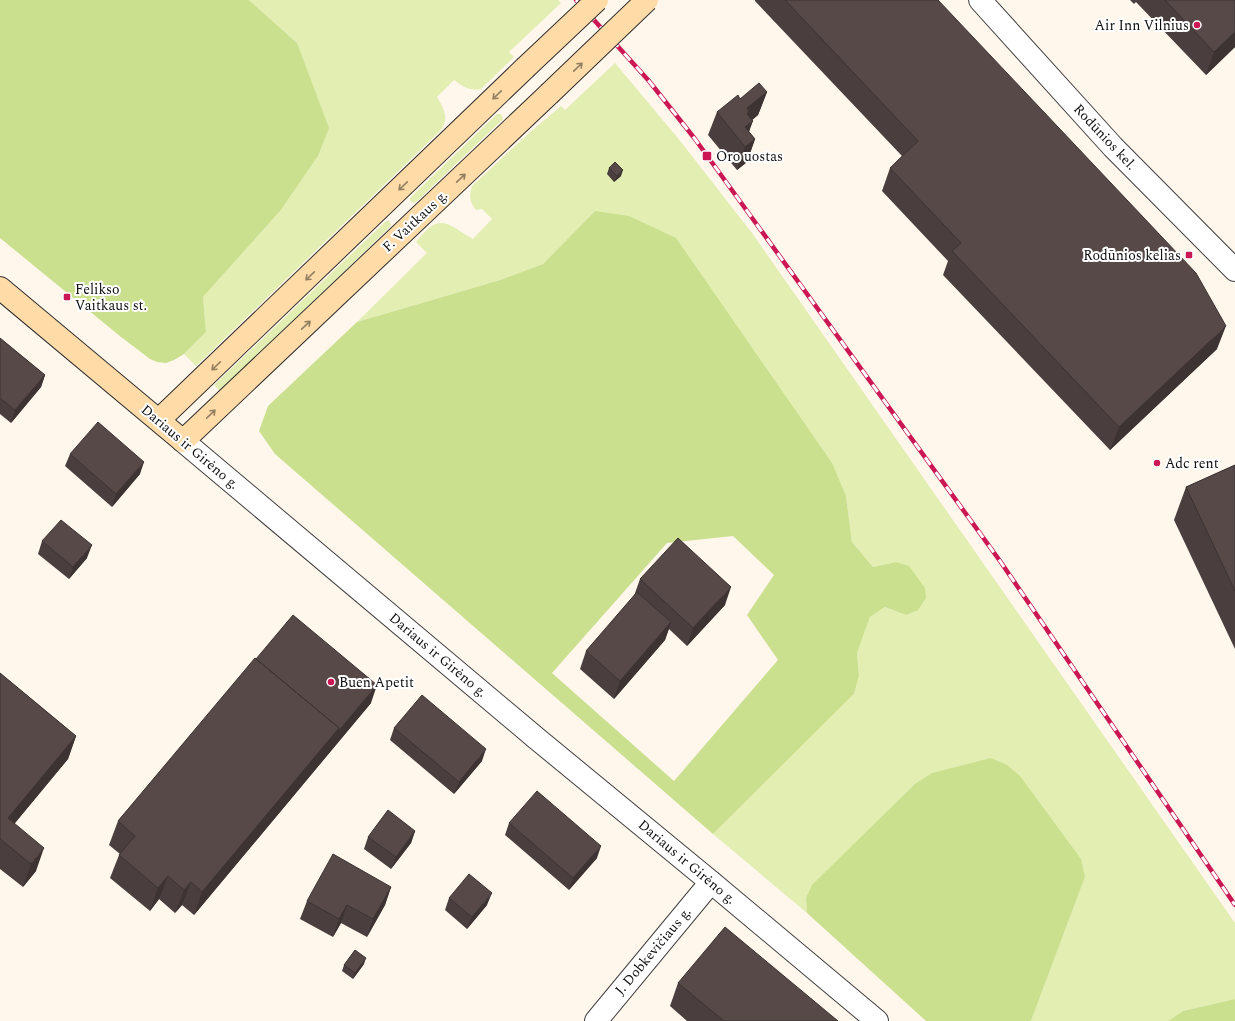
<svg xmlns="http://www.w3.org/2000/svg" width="1235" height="1021" font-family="Spectral,serif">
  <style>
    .green { fill: #e2eeb2 }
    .forest { fill: #cbe08f; fill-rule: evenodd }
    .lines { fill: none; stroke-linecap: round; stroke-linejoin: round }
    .minor-casing { stroke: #404040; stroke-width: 24 }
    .tertiary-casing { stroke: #404040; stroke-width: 24 }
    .secondary-casing { stroke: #2f2f2f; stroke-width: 24 }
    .minor { stroke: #fff; stroke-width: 22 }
    .tertiary { stroke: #fff; stroke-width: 22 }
    .secondary { stroke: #ffdca7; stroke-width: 22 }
    .rail-casing { stroke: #cb1753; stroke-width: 4.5 }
    .rail { stroke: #fff; stroke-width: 3; stroke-dasharray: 9; stroke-linecap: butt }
    .secondary-bridge-casing { stroke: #2f2f2f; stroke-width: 24; stroke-linecap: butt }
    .secondary-bridge { stroke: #ffdca7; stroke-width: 22 }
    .wall { fill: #4a3f3e }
    .shaded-wall { fill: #3c3332 }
    .building { fill: #564948; stroke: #3c3332 }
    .oneway { stroke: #927f62 }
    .poi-dot { fill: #cb1753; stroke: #fff; stroke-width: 1.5 }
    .labels { text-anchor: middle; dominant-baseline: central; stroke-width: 4; stroke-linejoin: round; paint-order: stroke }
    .poi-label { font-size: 14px; fill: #0d0d0d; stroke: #fff; text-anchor: start }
    .street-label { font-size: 14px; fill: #0d0d0d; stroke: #fff }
  </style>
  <rect width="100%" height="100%" fill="#fff6ec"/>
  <path class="green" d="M 249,0 L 558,0 L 561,3 L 509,52 L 514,57 L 481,89 C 468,91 464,87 454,80 L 437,97 C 444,109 450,118 440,131 L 196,366 L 184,354 L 206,332 L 203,297 L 281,210 L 318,156 L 297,43 Z
    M 615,63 L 677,137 L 752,233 L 1235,923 L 1235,999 L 1183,1011 L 1168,1021 L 1031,1021 L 1085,877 L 806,898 L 807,913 L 713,834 L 854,694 L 859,676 L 857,653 L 870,617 L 885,607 L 906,615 L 896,562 L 873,567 L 852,542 L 846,496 L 595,211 L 543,264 L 500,280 L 357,322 L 427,253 L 416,242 C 440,211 446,224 473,239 L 492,219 L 482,209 L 476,210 C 469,201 469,197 472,186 L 528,134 L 561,106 L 565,110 Z
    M 497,114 L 501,114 L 503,119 L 415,203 L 410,201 L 410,198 Z
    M 386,221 L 389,221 L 391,224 L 391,226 L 220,391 L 214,385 Z"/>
  <path class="forest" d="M 0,0 L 249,0 L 297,43 L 329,128 L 318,156 L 281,210 L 203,297 L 206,332 L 184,354 L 174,360 L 166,363 L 157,362 L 150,359 L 121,337 L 0,238 Z
    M 595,211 L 629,216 L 676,238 L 832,463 L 846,496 L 852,542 L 873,567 L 896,562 L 909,566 L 925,588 L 926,598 L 918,610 L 906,615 L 885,607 L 870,617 L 857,653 L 859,676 L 854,694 L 713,834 L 275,454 L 259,431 L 268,406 L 357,322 L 500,280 L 543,264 ZM 733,536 L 774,575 L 747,615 L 778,660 L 674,781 L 552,673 L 667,543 Z
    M 991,758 L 1007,765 L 1020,776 L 1081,859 L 1085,877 L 1031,1021 L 926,1021 L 807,913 L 806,898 L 812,885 L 915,784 L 932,773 Z
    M 1235,999 L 1235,1021 L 1168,1021 L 1183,1011 Z"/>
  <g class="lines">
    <defs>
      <path id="minor" d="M 980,0 L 1113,147 L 1235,270
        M 596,1021 L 711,882"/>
      <path id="tertiary" d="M 183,441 L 536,738 L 711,882 L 877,1021"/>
      <path id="secondary" d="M 0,288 L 183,441 L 549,94
        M 159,420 L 525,68"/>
    </defs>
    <use href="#minor" class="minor-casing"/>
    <use href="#tertiary" class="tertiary-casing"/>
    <use href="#secondary" class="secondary-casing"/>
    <use href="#minor" class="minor"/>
    <use href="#tertiary" class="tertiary"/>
    <use href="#secondary" class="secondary"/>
    <defs>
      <path id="rail" d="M 576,0 L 649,81 L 695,139 L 1000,561 L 1235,905"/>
    </defs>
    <use href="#rail" class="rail-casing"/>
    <use href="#rail" class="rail"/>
    <defs>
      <path id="secondary-bridge" d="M 525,68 L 597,0
        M 549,94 L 647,0"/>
    </defs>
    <use href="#secondary-bridge" class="secondary-bridge-casing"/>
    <use href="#secondary-bridge" class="secondary-bridge"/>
  </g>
  <path class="wall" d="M 755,0 L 938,0 L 1217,349 L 1110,450 L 943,275 L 948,261 L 882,191 L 890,168 L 902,156 L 755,1 Z
    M 1130,0 L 1235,0 L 1235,47 L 1206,75 L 1136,2 L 1134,4 Z
    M 767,92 L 758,115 L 752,120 L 749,132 L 755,139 L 747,162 L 737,170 L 708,135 L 717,112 L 740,99 Z
    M 609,168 L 621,176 L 614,182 L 607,174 Z
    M 0,338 L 45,375 L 41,387 L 11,423 L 0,414 Z
    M 70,454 L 140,474 L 112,507 L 65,466 Z
    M 1235,465 L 1235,649 L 1174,520 L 1186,487 Z
    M 42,541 L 87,558 L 69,579 L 38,554 Z
    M 640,579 L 725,605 L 687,646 L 669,629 L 665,640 L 614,699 L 580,669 L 586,651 L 634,596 Z
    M 256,659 L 371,703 L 194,915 L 182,905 L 175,913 L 159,899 L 150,911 L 110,878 L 119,855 L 120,854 L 109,845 L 118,821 Z
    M 0,673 L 76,736 L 68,759 L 14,824 L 36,871 L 23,887 L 0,869 Z
    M 394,728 L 482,761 L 454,794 L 390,740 Z
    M 509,823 L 597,858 L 569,890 L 505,835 Z
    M 415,831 L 411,843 L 391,869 L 364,849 L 368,837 Z
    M 391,887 L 385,905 L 367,937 L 341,923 L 333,937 L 300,919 L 307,901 Z
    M 449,898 L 487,905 L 467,929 L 445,910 Z
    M 364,964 L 353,979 L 342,971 L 344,965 Z
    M 678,983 L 838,1021 L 687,1021 L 670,1006 Z"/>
  <path class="shaded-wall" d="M 1235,32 L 1235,47 L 1206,75 L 1214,52 Z
    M 767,92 L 758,115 L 744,127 L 747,108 Z
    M 753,121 L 744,145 L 745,127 Z
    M 755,139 L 747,162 L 737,170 L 745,147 Z
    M 623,170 L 621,176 L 614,182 L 617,176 Z
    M 1226,326 L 1217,349 L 1110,450 L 1119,427 Z
    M 45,375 L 41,387 L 11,423 L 15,410 Z
    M 144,462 L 140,474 L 112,507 L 116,494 Z
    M 92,545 L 87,558 L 69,579 L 73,567 Z
    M 731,587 L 725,605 L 687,646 L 693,628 Z
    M 671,622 L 665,640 L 614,699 L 620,681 Z
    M 377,685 L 371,703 L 194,915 L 202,892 L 339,728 Z
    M 76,736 L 68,759 L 1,840 L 8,818 Z
    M 486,749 L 482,761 L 454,794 L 459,782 Z
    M 415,831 L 411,843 L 391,869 L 396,857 Z
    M 601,846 L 597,858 L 569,890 L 573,878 Z
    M 44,848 L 36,871 L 23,887 L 31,864 Z
    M 168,876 L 159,899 L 150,911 L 158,888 Z
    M 191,882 L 182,905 L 175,913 L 184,890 Z
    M 391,887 L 385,905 L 367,937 L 373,919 Z
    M 492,893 L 487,905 L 467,929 L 472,917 Z
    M 347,905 L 341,923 L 333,937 L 339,919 Z
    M 366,958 L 364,964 L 353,979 L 355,973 Z"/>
  <path class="building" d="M 785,0 L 938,0 L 1196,273 L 1226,326 L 1119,427 L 952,251 L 961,243 L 890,168 L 918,141 Z
    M 1165,0 L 1235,0 L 1235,32 L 1214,52 Z
    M 759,83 L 767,92 L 747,108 L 749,111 L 747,114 L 753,121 L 745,127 L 755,139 L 745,147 L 717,112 L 738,95 L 740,99 Z
    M 615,162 L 623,170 L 617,176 L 609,168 Z
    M 0,338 L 45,375 L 15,410 L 0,398 Z
    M 98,422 L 144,462 L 116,494 L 70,454 Z
    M 1235,465 L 1235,591 L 1186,487 Z
    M 61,520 L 92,545 L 73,567 L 42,541 Z
    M 678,538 L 731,587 L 693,628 L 640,579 Z
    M 637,592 L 671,622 L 620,681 L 586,651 Z
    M 293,615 L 377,685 L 337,733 L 339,728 L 256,659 Z
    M 255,658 L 339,728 L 202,892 L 191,882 L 184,890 L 168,876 L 158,888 L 119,855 L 135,836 L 118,821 Z
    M 0,673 L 76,736 L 8,818 L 44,848 L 31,864 L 0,839 Z
    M 422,695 L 486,749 L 459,782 L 394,728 Z
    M 537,791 L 601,846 L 573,878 L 509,823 Z
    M 388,810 L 415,831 L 396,857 L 368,837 Z
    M 333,854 L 391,887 L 373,919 L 347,905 L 339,919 L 307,901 Z
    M 469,874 L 492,893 L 472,917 L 449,898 Z
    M 725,927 L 838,1021 L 724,1021 L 678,983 Z
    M 355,950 L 366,958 L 355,973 L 344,965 Z"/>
  <defs><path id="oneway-shaft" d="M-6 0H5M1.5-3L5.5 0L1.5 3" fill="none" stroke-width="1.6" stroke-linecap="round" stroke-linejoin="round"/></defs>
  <g class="oneway">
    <use href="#oneway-shaft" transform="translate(578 67) rotate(-44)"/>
    <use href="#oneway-shaft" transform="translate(497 95) rotate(136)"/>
    <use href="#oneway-shaft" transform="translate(461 178) rotate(-43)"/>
    <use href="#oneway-shaft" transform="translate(403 186) rotate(136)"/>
    <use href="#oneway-shaft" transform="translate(310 276) rotate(136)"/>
    <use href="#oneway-shaft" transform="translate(306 325) rotate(-43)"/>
    <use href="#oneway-shaft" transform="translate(216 366) rotate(136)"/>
    <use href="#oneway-shaft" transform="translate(211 414) rotate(-44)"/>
  </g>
  <g class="poi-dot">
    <circle cx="1197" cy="25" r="4"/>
    <rect x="702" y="151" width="10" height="10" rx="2"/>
    <rect x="1185" y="251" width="8" height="8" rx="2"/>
    <rect x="63" y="293" width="8" height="8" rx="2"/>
    <circle cx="1157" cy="463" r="4"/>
    <circle cx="331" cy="682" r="4"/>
  </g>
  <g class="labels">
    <g class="poi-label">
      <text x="1189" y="25" text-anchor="end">Air Inn Vilnius</text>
      <text x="716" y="156">Oro uostas</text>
      <text x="1181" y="255" text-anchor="end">Rodūnios kelias</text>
      <text x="75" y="289">Felikso<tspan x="75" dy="16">Vaitkaus st.</tspan></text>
      <text x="1165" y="463">Adc rent</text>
      <text x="339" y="682">Buen Apetit</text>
    </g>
    <g class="street-label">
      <text transform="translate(1105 137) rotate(47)">Rodūnios kel.</text>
      <text transform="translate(415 221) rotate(-43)">F. Vaitkaus g.</text>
      <text transform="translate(190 447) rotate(40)">Dariaus ir Girėno g.</text>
      <text transform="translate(438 655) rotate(40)">Dariaus ir Girėno g.</text>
      <text transform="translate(687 862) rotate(40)">Dariaus ir Girėno g.</text>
      <text transform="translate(653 951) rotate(-50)">J. Dobkevičiaus g.</text>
    </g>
  </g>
</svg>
